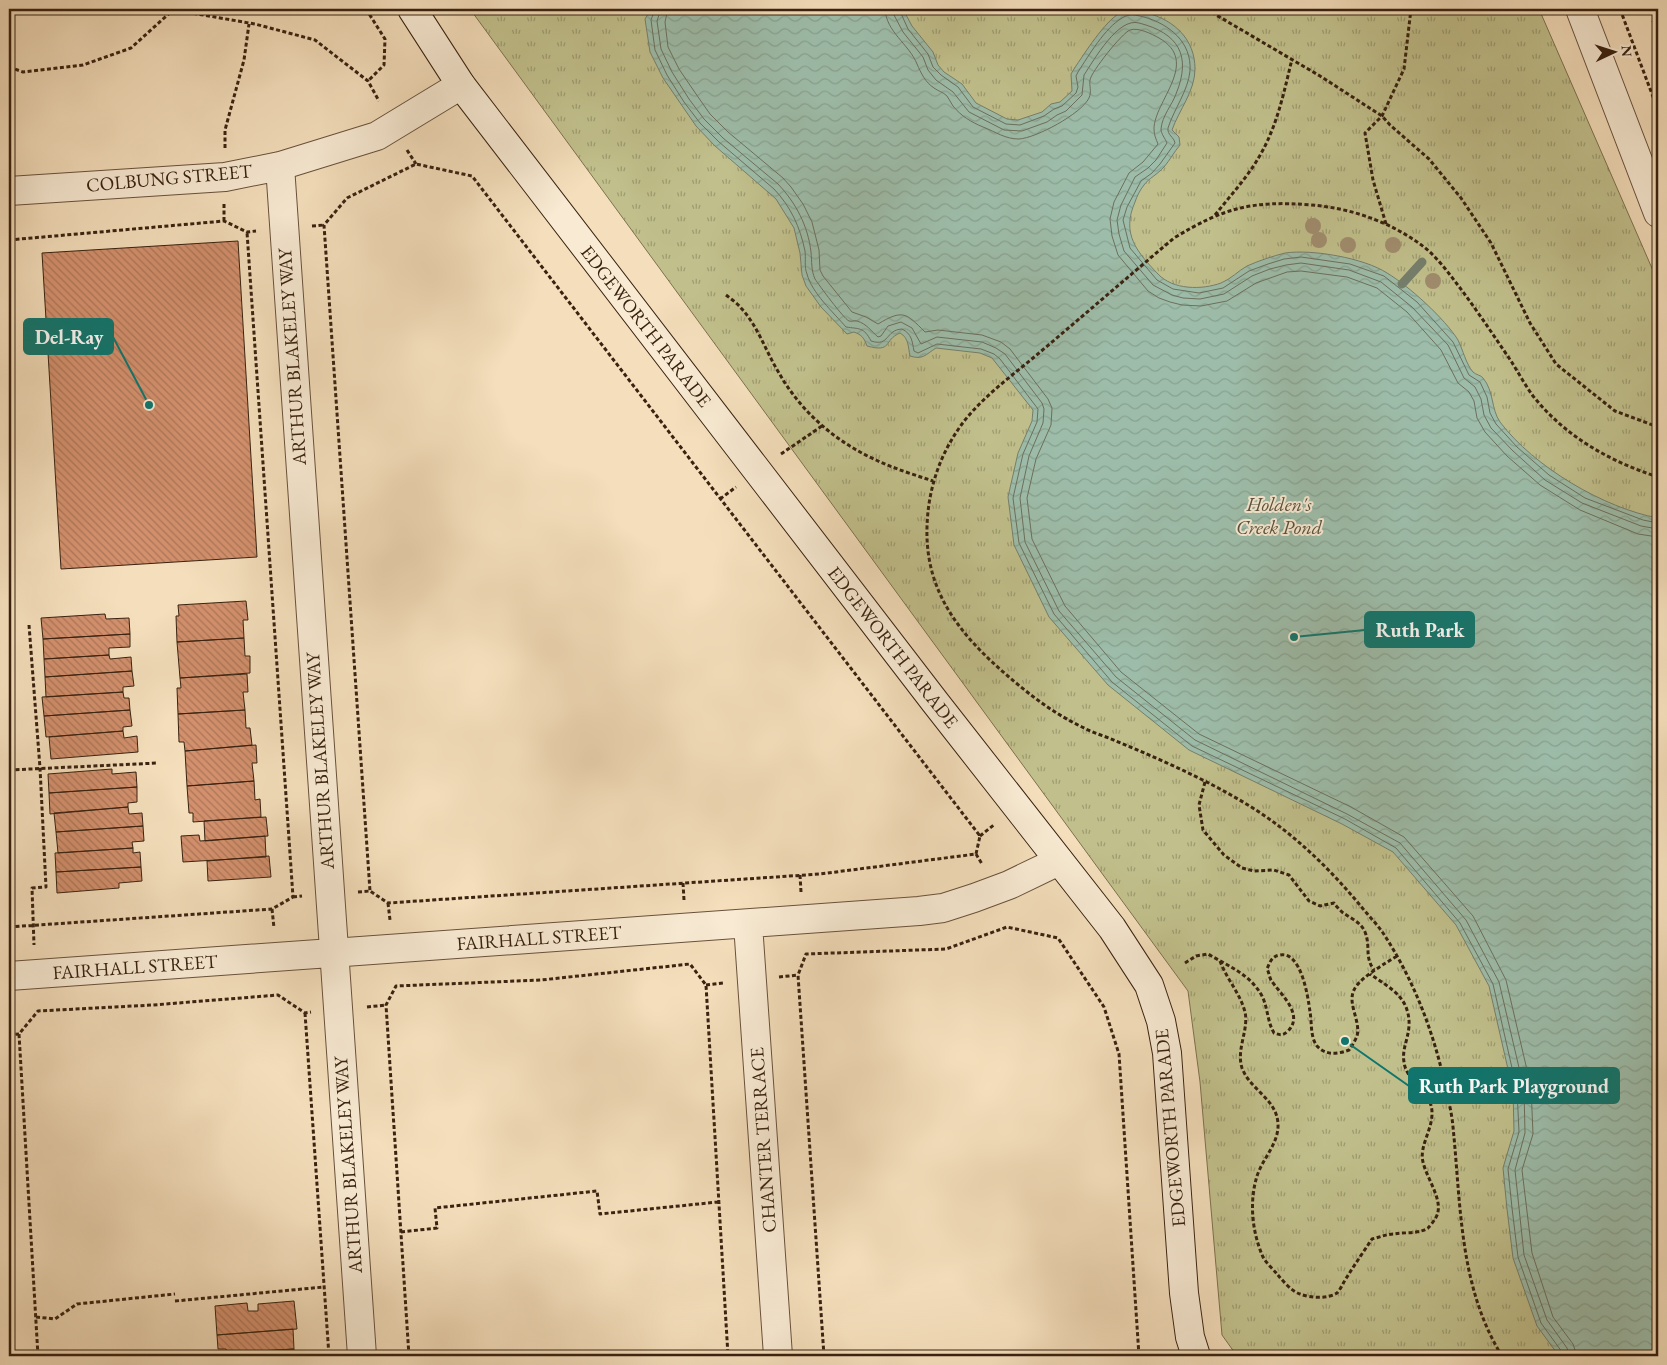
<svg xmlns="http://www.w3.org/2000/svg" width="1667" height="1365" font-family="'EB Garamond',serif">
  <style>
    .park { fill: url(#park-tufts); stroke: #7d714e }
    .water { fill: url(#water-waves); stroke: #757f6c }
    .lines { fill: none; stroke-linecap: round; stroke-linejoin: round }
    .shore { stroke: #6b705d; stroke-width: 1 }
    .stream { stroke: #757f6c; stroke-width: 9 }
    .building { fill: url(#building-back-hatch); stroke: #392210 }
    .street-casing { stroke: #68513b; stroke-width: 30 }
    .secondary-casing { stroke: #392210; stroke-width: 30 }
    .path { stroke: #392210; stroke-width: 3; stroke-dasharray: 4 2.5; stroke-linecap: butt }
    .street { stroke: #f8ead3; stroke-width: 28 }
    .secondary { stroke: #f8ead3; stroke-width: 28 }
    .tree { fill: #a08d6e }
    .labels { text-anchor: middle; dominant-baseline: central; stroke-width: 4; stroke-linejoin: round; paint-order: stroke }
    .street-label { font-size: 19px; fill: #392210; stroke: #f8ead3 }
    .water-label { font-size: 20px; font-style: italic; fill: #57503e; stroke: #f8ead3 }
    .leader { fill: none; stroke: #0f766e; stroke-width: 2 }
    .callout-dot { fill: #0f766e; stroke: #f8ead3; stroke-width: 2 }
    .callout { fill: #0f766e; stroke: #0f766e; stroke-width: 2 }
    .callout-label { font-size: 20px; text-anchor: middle; font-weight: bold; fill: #fff }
  </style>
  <defs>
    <pattern id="park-tufts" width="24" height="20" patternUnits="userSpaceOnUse" patternTransform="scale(1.25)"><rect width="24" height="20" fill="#c1c08c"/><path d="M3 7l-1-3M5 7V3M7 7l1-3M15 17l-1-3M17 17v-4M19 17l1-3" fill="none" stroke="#9e9c71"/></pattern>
    <pattern id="water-waves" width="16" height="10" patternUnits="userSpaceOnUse" patternTransform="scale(1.25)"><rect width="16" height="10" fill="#9dbdaa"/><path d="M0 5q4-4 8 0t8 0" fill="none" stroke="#88a291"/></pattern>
    <pattern id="building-back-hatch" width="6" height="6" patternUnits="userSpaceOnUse" patternTransform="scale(1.25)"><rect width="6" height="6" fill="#d3906d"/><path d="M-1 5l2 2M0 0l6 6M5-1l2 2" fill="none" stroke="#ac7558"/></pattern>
  </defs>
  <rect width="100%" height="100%" fill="#f4debb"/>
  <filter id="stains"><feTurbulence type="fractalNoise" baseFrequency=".004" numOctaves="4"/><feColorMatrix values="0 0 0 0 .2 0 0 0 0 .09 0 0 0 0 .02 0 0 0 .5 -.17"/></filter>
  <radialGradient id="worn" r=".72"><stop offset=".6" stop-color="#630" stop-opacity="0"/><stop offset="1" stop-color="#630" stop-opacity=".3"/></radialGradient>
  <path class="park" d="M 470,9 L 1539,9 L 1658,282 L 1658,1356 L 1237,1356 L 1222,1335 L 1200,1082 L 1188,991 Z"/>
  <path class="water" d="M 651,9 L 903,9 L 912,26 L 933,52 L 938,65 L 944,72 L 962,84 L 976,103 L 1007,119 L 1018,120 L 1042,112 L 1051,104 L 1060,102 L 1072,91 L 1071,74 L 1074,69 C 1084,54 1105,21 1120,13 C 1128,9 1139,11 1147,13 C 1174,20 1195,39 1195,69 C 1195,91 1179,110 1172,130 L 1179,137 L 1180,145 C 1174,152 1170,160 1164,167 C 1158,174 1148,179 1144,185 C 1140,190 1137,196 1135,202 C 1121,234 1137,252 1158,274 C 1173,290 1202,290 1221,283 C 1231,279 1238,271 1247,266 C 1258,261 1273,256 1285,253 C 1312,249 1364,258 1387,273 C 1409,286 1445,319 1458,340 C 1463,350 1466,364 1473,372 C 1476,375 1481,375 1483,378 C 1494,391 1491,409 1500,422 C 1534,467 1604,508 1658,518 L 1658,1356 L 1559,1356 L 1537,1326 L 1513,1258 L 1507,1209 L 1503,1168 L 1514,1131 L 1513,1091 L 1489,986 L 1456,925 L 1393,852 L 1342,824 L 1189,750 L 1108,685 L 1049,617 L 1014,545 L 1008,497 L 1018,453 L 1032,421 L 1033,410 L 992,358 L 980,353 L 936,348 C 925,355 923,360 910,356 C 908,347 909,338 900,333 C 883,340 893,353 867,346 C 864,338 862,335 854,332 L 847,334 L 821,307 L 806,286 L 802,275 L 800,253 L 794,228 L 776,199 L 715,146 L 696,126 L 663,78 L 650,52 L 645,19 Z"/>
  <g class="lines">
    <path class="shore" d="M 655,9 L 651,20 L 655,50 L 667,75 L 684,102 L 700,123 L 719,142 L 774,189 C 791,207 800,227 805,251 C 806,258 804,267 807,274 C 812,293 833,312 846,327 C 859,329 864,327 871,341 C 890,347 885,330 902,329 C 912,334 912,341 914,351 L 918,353 L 937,344 L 981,349 L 994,354 L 1000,359 L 1038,409 L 1037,422 L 1023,454 L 1013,498 L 1019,543 L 1054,614 L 1112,682 L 1192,746 L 1345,819 L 1396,848 L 1460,923 L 1493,984 L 1517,1090 L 1519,1132 L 1508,1169 L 1512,1208 L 1518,1257 L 1541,1323 L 1562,1352 L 1563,1356
      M 661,9 L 657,21 L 661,49 L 672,72 L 689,99 L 704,119 L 723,138 L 778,184 C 796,203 808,226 811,252 C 812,262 811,270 815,279 C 819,285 843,318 849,321 C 852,322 854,320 857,321 C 867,324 871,331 878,337 L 881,336 L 888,326 L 901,322 L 912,328 L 921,344 L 937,337 L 982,342 L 996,348 L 1005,354 L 1042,403 L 1044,409 L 1043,423 L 1029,456 L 1020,498 L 1025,542 L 1059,611 L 1116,677 L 1195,740 L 1347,814 L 1400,843 L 1466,920 L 1499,982 L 1524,1089 L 1525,1133 L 1515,1170 L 1524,1255 L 1547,1320 L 1567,1348 L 1569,1356
      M 668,9 L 665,22 L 668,47 L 679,69 L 696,94 L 710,114 L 728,132 L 783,178 L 791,187 L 803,204 L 812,222 L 819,250 L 820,270 L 823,276 L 852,312 L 866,317 L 878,324 C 903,309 906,313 925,332 L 938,330 L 982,335 L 1001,342 L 1010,349 L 1048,399 L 1052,408 L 1051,425 L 1036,459 L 1027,498 L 1032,539 L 1065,606 L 1121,672 L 1199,734 L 1351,807 L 1404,837 L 1473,916 L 1506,980 L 1531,1087 L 1533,1134 L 1522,1170 L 1532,1253 L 1553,1317 L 1573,1344 L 1577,1356
      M 885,9 C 886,32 909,44 917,64 C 921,73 925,82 934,88 C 938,91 943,92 947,96 C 949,99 951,103 953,106 C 961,116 971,122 983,127 C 996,132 1005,139 1019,139 C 1036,138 1081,114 1089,98 C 1092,91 1089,86 1090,80 C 1091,72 1122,33 1130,30 C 1138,27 1152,34 1159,38 C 1201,62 1154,101 1154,129 C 1154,135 1156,139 1158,144 L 1143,162 L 1129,173 L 1114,202 L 1110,219 L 1112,236 L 1118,255 L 1148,291 L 1159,298 L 1170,302 L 1182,305 L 1201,306 L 1227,301 L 1256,283 L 1273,277 L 1287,272 L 1301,271 L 1347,277 L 1377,288 L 1407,312 L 1441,350 L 1458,383 L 1469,392 L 1474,401 L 1477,418 L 1485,432 L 1507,456 L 1540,485 L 1580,510 L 1638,534 L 1658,537
      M 893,9 L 894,15 L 903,32 L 923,57 L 928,70 L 936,80 L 953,92 L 969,112 L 1004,130 L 1022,131 L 1047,122 L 1057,115 L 1066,111 L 1082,95 L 1084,75 C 1094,60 1118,17 1139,23 C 1178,33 1192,55 1176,94 C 1172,105 1162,116 1161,129 C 1161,134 1165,138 1167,143 L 1156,160 L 1148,168 L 1135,177 L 1121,205 L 1117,220 L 1119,234 L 1124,251 L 1153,285 L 1172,295 L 1183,298 L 1200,299 L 1224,294 L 1252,276 L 1270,269 L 1286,265 L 1301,263 L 1349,270 L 1381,282 L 1412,307 L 1448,345 L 1464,378 L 1475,387 L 1481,399 L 1484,415 L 1491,428 L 1513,451 L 1545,480 L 1582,503 L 1641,526 L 1658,529
      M 899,9 L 908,29 L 928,54 L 933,67 L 941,75 L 958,87 L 973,107 L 1006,124 L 1020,125 L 1044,116 L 1054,109 L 1062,106 L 1076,93 L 1078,87 L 1076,76 L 1078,72 C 1089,55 1105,28 1122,18 C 1130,13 1135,15 1144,17 C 1169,24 1192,42 1190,71 C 1188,91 1174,109 1168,128 C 1167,135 1174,137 1175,143 L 1160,164 L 1152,173 L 1141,181 L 1127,207 L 1123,220 L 1130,248 L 1157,280 L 1173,289 L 1199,293 L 1223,288 L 1249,271 L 1268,264 L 1284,259 L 1301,257 L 1350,264 L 1384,276 L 1417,302 L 1453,342 L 1469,375 L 1480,382 L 1487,397 L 1490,413 L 1496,424 L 1517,447 L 1549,475 L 1585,498 L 1643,520 L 1658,523"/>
    <path class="stream" d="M 1402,284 L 1422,262"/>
  </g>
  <path class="building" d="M 1654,9 L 1658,9 L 1658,37 L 1652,21 L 1658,18 Z
    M 238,241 L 257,557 L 61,569 L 42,253 Z
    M 246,601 L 248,620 L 243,620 L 244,638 L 177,642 L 176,616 L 179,616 L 178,605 Z
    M 105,614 L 106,619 L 129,618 L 130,634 L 43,639 L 41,618 Z
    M 130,634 L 130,647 L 109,648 L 109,655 L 44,659 L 43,639 Z
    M 244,638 L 245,656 L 250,656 L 250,673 L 180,678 L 177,642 Z
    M 109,655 L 110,659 L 131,657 L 132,671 L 45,677 L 44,659 Z
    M 132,671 L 134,686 L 123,687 L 123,692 L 46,697 L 45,677 Z
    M 247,674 L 248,692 L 243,692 L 245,710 L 178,714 L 177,688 L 181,688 L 180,678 Z
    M 123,692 L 124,698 L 129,698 L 130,710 L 44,716 L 42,697 Z
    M 130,710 L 132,726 L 123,727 L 123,731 L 46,737 L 44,716 Z
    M 245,710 L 246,728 L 250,728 L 252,745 L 185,751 L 184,742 L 179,742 L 178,714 Z
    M 123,731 L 124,738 L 137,736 L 138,752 L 51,759 L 49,737 Z
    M 256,745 L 257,763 L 252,763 L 254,781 L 187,786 L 185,751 Z
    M 112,769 L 112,774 L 136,772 L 137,787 L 49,793 L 48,774 Z
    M 254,781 L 255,800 L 260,799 L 261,817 L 193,822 L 193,813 L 189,813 L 187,786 Z
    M 137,787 L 137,802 L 128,803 L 128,807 L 50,814 L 49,793 Z
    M 128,807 L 129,814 L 142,813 L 143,826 L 56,832 L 54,813 Z
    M 266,817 L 268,836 L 205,841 L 204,821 Z
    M 143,826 L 144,841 L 132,842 L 133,848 L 58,853 L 56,832 Z
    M 199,835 L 200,841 L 265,836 L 266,857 L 183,862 L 181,836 Z
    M 133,848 L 133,853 L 140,852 L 141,867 L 56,872 L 55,853 Z
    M 269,856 L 271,877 L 208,881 L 207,861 Z
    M 141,867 L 142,881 L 119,883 L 119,888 L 57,893 L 56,872 Z
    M 294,1301 L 297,1329 L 217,1335 L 215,1306 L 247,1303 L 248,1311 L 258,1311 L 258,1304 Z
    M 293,1329 L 294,1349 L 227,1353 L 226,1349 L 218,1349 L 217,1335 Z
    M 294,1349 L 295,1356 L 227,1356 L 227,1353 Z"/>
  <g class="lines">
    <defs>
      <path id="street" d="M 1580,9 L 1658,213
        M 280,166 L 362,1356
        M 9,191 L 225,177 L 280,166 L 377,136 L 461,85
        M 748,924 L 778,1356
        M 9,976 L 919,911 L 943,908 L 974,898 L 1009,885 L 1059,861"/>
      <path id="secondary" d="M 412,9 L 461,85 L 935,702 L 1112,928 L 1149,985 L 1161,1021 L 1167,1053 L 1184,1293 L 1190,1337 L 1196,1356"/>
    </defs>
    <use href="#street" class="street-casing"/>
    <use href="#secondary" class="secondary-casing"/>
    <path class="path" d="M 366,9 L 385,39 L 384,65 L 368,81
      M 1206,9 L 1320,76 L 1382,116 L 1390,125 L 1429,159 L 1461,198 L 1491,243 L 1530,323 L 1556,364 L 1615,411 L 1658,427
      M 1620,9 L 1658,110
      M 174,10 L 255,24 L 315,40 L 368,81 L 379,101
      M 9,67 L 23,72 L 83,65 L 131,48 L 174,9
      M 225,148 L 225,130 L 244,60 L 249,24
      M 407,150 L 416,164
      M 1215,215 C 1230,196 1247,178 1259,157 C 1277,127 1284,92 1292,59
      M 224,221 L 224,204
      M 1386,224 L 1373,180 L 1365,133 L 1382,116 L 1404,69 L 1411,9
      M 312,226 L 324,225
      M 9,240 L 224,221 L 247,232 L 256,231
      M 726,295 C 731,299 737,303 741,308 C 758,326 766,352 779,373 C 801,412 836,442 876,460 C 895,469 915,475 933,481
      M 781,454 L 822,426
      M 720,499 L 736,487
      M 29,625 L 40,768 L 46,887 L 32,888 L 34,945
      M 9,770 L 158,763
      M 1205,782 L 1199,805 L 1203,830 L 1224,855 L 1242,868 L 1254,871 L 1274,870 L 1289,875 L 1309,901 L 1320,906 L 1334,903 C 1336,906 1339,909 1342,912 C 1350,918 1361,922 1365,932 C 1371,947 1364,956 1374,970
      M 980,836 L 995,824
      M 976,854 L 982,864
      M 800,875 L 801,892
      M 683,883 L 684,900
      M 358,892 L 370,891 L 388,903 L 820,874 L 976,854 L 980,836 L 472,176 L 416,164 L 347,198 L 324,225 L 370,891
      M 293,897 L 302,896
      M 388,903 L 390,920
      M 272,909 L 274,928
      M 9,927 L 272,909 L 293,897 L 247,232
      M 1220,961 C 1226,978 1240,993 1245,1012 C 1249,1030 1236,1049 1242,1068 C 1250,1090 1277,1099 1278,1124 C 1279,1143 1263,1158 1257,1176 C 1249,1202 1252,1232 1263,1257 C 1266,1263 1273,1269 1277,1274 C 1283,1281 1291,1291 1300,1294 C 1310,1298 1328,1299 1337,1293 C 1341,1289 1344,1281 1347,1277 C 1355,1264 1364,1251 1372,1239 C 1380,1237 1387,1234 1394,1234 C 1405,1232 1419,1234 1428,1228 C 1430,1226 1433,1222 1435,1219 C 1446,1203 1427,1180 1423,1162 C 1419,1147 1432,1130 1432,1114 C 1433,1091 1406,1082 1404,1062 C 1401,1045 1414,1032 1407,1010 C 1402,993 1384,984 1370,974
      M 1185,963 L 1196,956 L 1208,954 C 1228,966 1250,974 1262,996 C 1268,1008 1267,1021 1274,1033 C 1280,1035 1283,1036 1288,1031 C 1305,1014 1279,993 1271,980 C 1269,976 1269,972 1267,969 C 1270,962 1272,956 1280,955 C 1301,951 1308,996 1310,1012 C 1312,1022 1310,1037 1317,1046 C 1326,1056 1338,1054 1349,1050 C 1352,1046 1355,1041 1357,1036 C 1361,1021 1347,1004 1354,990 C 1359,978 1386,963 1397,956
      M 779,977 L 798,975
      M 706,985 L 723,983
      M 367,1007 L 386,1005
      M 305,1013 L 329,1356
      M 9,1035 L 19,1034
      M 401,1232 L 437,1228 L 435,1208 L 597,1191 L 600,1214 L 718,1202
      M 175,1301 L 324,1287
      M 36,1317 L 55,1319 L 77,1304 L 175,1294
      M 38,1356 L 19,1034 L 38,1011 L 153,1005 L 278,995 L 305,1013 L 311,1012
      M 409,1356 L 386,1005 L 396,986 L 541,980 L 690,964 L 706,985 L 728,1356
      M 824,1356 L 798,975 L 806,954 L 946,949 L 1007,927 L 1058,938 L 1104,1007 L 1119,1054 L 1139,1356
      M 1502,1356 C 1459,1287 1461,1205 1453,1127 C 1452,1115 1449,1102 1446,1090 C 1435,1035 1414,980 1383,933 C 1376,923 1367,914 1359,904 C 1329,868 1296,836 1256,810 C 1212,782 1164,761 1116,741 C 1105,736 1093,733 1082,727 C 1055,714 1031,696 1009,677 C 961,636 925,593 927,527 C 928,489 940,454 962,424 C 982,397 1013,375 1039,353 C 1084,315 1129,276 1174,238 C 1223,208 1253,200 1311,205 C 1350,208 1388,221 1420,244 C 1433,253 1444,267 1454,280 C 1474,306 1492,333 1511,361 C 1518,372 1525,385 1533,396 C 1566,437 1609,461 1658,477"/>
    <use href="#street" class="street"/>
    <use href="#secondary" class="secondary"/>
  </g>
  <g class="tree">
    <circle cx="1313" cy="226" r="8"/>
    <circle cx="1319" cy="240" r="8"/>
    <circle cx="1348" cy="245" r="8"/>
    <circle cx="1393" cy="245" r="8"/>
    <circle cx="1433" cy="281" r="8"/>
  </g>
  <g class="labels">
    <g class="street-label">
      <text transform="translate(169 178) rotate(-5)">COLBUNG STREET</text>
      <text transform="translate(646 326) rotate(52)">EDGEWORTH PARADE</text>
      <text transform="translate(292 357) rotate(-94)">ARTHUR BLAKELEY WAY</text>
      <text transform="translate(893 647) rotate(52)">EDGEWORTH PARADE</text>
      <text transform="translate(320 761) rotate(-94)">ARTHUR BLAKELEY WAY</text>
      <text transform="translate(539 938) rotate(-4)">FAIRHALL STREET</text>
      <text transform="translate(135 967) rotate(-4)">FAIRHALL STREET</text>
      <text transform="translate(1170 1128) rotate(-95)">EDGEWORTH PARADE</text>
      <text transform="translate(763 1140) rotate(-94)">CHANTER TERRACE</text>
      <text transform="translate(348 1165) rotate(-94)">ARTHUR BLAKELEY WAY</text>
    </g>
    <g class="water-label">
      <text x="1279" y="504">Holden's<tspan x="1279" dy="23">Creek Pond</tspan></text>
    </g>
  </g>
  <path class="leader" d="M149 405L113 337M1294 637L1365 630M1345 1041L1409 1086"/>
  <g class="callout-dot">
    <circle cx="149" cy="405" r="5"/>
    <circle cx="1294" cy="637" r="5"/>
    <circle cx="1345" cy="1041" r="5"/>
  </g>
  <g class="callout">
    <rect x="24" y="319" width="89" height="35" rx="5"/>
    <rect x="1365" y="612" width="109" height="35" rx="5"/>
    <rect x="1409" y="1068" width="210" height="35" rx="5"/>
  </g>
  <g class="callout-label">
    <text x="69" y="344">Del-Ray</text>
    <text x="1420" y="637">Ruth Park</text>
    <text x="1514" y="1093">Ruth Park Playground</text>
  </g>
  <rect width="1667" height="1365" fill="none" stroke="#f4debb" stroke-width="30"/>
  <rect x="10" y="10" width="1647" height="1345" fill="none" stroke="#392210" stroke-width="2.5"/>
  <rect x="15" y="15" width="1637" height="1335" fill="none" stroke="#392210"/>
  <g transform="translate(1614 52) rotate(86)" stroke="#f8ead3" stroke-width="4" paint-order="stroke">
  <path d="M0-4L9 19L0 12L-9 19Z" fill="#392210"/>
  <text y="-8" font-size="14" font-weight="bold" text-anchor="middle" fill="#392210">N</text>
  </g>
  <rect width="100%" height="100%" filter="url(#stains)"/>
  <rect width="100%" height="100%" fill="url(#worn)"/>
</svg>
